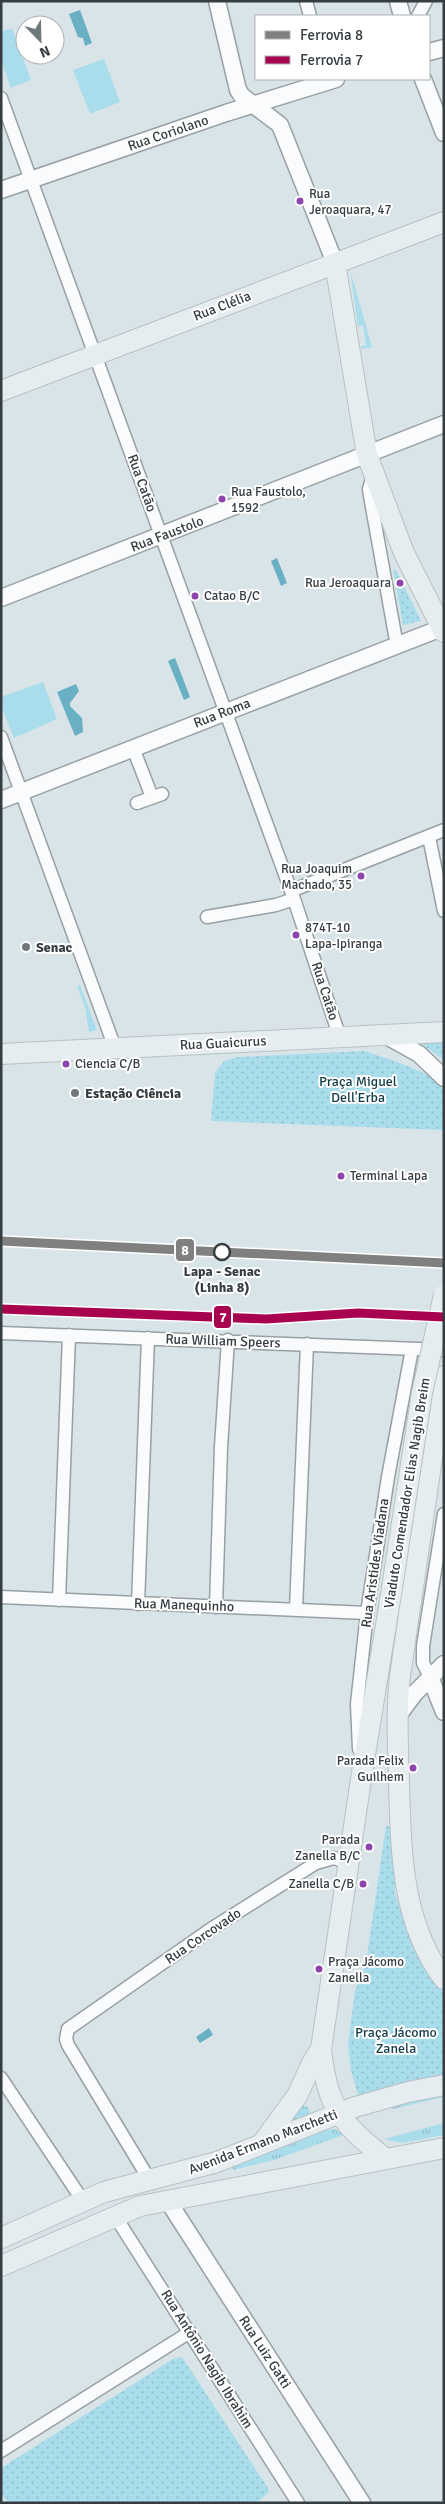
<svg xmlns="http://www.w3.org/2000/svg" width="445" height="2504" font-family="Signika,sans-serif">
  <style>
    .grass { fill: url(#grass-tufts) }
    .park { fill: url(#park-dots) }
    .garden { fill: #a9ddec }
    .water { fill: #6ab0c4 }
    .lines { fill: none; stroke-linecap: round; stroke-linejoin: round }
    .minor-casing { stroke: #98a0a3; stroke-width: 15 }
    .tertiary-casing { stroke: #98a0a3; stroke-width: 19 }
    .primary-casing { stroke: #bac0c2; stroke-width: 22 }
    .minor { stroke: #f9fbfc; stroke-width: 12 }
    .tertiary { stroke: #f9fbfc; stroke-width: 16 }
    .primary { stroke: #e5edf0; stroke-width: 20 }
    .primary-bridge-casing { stroke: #bac0c2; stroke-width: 22; stroke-linecap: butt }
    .primary-bridge { stroke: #e5edf0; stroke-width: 20 }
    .rail-1-casing { stroke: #fff; stroke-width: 12 }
    .rail-2-casing { stroke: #fff; stroke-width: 12 }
    .rail-1 { stroke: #808080; stroke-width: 9 }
    .rail-2 { stroke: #a8034f; stroke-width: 9 }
    .bus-dot { fill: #8e44ad; stroke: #fff; stroke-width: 2 }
    .poi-dot { fill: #6e777b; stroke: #fff; stroke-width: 2 }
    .stop-dot { fill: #fff; stroke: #353d40; stroke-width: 2.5 }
    .labels { text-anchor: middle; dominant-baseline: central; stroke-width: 4; stroke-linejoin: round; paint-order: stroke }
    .bus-label { font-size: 13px; fill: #353d40; stroke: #fff; text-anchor: start }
    .street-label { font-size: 14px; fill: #353d40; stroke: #fff }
    .poi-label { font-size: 14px; font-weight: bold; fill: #353d40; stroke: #fff; text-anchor: start }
    .park-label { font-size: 14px; fill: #123d49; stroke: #fff }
    .stop-label { font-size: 14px; font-weight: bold; fill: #353d40; stroke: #fff }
    .line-badge { stroke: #fff; stroke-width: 2 }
    .badge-label { font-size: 14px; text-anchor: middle; font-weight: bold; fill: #fff }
  </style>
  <defs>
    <pattern id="grass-tufts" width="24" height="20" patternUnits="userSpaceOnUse" patternTransform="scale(1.25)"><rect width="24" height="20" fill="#a9ddec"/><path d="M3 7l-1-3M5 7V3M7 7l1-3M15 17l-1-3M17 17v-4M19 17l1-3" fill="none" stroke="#92bfcb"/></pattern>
    <pattern id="park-dots" width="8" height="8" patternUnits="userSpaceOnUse" patternTransform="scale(1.25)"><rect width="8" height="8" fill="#a9ddec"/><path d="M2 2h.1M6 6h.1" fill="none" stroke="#92bfcb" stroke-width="1.8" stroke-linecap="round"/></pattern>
  </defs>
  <rect width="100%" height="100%" fill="#d9e4e8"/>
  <path class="grass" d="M 444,2091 L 444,2097 L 393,2109 L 388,2105 Z
    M 299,2105 L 308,2107 L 311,2117 L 284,2127 Z
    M 444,2123 L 444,2135 L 402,2143 L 384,2139 Z
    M 335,2129 L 343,2135 L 274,2160 L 233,2170 L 231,2167 L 326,2130 Z"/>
  <path class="park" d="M 393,569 L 396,570 L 421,621 L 403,625 Z
    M 444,1040 L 444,1060 L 418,1041 Z
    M 365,1051 C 382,1057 439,1073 444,1091 C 445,1102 444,1119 444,1130 L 211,1121 L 215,1073 L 224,1061 L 238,1057 Z
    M 386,1826 L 395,1827 L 395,1893 L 415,1952 L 444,1994 L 444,2077 L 359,2098 L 351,2071 L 348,2044 L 355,1991 L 366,1963 Z
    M 182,2357 L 268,2488 L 269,2492 L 256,2503 L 9,2503 L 1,2494 L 1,2468 L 173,2359 Z"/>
  <path class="garden" d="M 12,28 L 31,80 L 11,88 L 1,61 L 1,32 Z
    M 104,59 L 120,102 L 90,114 L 73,70 Z
    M 350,270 L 372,347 L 361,349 L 361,347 L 366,345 L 363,325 L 358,327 Z
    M 43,682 L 57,719 L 14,738 L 1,706 L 1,697 Z
    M 80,985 L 97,1030 L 89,1032 L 85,1007 L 77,986 Z"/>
  <path class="water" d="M 80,10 L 92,43 L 85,46 L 83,38 L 78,37 L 69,14 Z
    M 277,558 L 287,583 L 281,586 L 271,561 Z
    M 175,658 L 190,697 L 184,700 L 168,661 Z
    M 76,684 L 79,691 L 70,703 L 70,706 L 82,718 L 83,732 L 75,736 L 57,692 Z
    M 209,2028 L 213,2035 L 200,2043 L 196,2037 Z"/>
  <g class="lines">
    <defs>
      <path id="minor" d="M 306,1 L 310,16
        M 418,16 L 426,1
        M 1,98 L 294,899 L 340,1038
        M 374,473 L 369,489 L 370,496 L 397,646
        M 1,737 L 115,1048
        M 133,748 L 152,797
        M 137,803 L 162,794
        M 429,837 L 444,911
        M 291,891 L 444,830
        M 207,917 L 276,905 L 294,899
        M 1,1333 L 444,1350
        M 1,1597 L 367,1613
        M 59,1600 L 69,1335
        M 138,1604 L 148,1338
        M 216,1607 L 221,1447 L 228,1340
        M 296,1609 L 307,1344
        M 430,1677 L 423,1663 L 423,1646 L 444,1514
        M 359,1749 L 357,1704 L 367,1613 L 388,1477 L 412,1349
        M 1,2078 L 83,2201
        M 149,2179 L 68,2045 L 66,2039 L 68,2029 L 214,1927 L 316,1863 L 334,1858 L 349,1863
        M 115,2216 L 298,2503
        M 1,2451 L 190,2332"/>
      <path id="tertiary" d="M 217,1 L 238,90 L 242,96 L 280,125 L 335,263
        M 398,1 L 402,16
        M 429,52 L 444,48
        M 423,79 L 444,133
        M 1,190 L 226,113 L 336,79
        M 1,598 L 444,424
        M 1,800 L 444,627
        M 385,1035 L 419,1054 L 444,1078
        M 430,1677 L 444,1712
        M 397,1717 L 415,1693 L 444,1664
        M 168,2201 L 362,2503"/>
      <path id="primary" d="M 335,263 L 367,455 L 404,553 L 444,632
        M 1,391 L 444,222
        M 1,1054 L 444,1032
        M 444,1376 L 400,1676 C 396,1712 398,1747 399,1782 C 401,1850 401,1922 444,1979
        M 263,2142 L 297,2096 L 312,2063 L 321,2049
        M 386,2159 C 341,2123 327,2108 321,2049 L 361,1779 L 392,1588
        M 1,2238 L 104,2192 L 217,2162 L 355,2107 L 408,2092 L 444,2085
        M 1,2266 L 140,2206 L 444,2148"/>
    </defs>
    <use href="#minor" class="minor-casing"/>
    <use href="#tertiary" class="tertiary-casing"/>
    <use href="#primary" class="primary-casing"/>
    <use href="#minor" class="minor"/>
    <use href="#tertiary" class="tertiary"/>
    <use href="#primary" class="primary"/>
    <defs>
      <path id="primary-bridge" d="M 392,1588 L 422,1393 L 444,1295"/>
    </defs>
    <use href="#primary-bridge" class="primary-bridge-casing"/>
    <use href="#primary-bridge" class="primary-bridge"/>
    <defs>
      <path id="rail-1" d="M 1,1241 L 444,1263"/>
      <path id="rail-2" d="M 1,1309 L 266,1319 L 358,1313 L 444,1317"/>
    </defs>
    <use href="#rail-1" class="rail-1-casing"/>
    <use href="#rail-2" class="rail-2-casing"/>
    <use href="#rail-1" class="rail-1"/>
    <use href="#rail-2" class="rail-2"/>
  </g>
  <g class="bus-dot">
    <circle cx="300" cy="201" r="4.5"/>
    <circle cx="222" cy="499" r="4.5"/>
    <circle cx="400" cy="583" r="4.5"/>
    <circle cx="195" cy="596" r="4.5"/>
    <circle cx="361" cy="876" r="4.5"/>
    <circle cx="296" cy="935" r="4.5"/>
    <circle cx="66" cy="1064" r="4.5"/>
    <circle cx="341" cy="1176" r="4.5"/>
    <circle cx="413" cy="1768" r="4.5"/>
    <circle cx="369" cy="1847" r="4.5"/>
    <circle cx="363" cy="1884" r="4.5"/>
    <circle cx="319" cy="1969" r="4.5"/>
  </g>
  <g class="poi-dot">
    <circle cx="26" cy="947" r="5"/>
    <circle cx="75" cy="1093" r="5"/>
  </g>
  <circle class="stop-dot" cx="222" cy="1252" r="8"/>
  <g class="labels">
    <g class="bus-label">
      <text x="309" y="194">Rua<tspan x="309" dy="16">Jeroaquara, 47</tspan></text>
      <text x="231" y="492">Rua Faustolo,<tspan x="231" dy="16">1592</tspan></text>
      <text x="391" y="583" text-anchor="end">Rua Jeroaquara</text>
      <text x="204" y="596">Catao B/C</text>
      <text x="352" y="869" text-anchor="end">Rua Joaquim<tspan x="352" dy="16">Machado, 35</tspan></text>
      <text x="305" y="928">874T-10<tspan x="305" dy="16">Lapa-Ipiranga</tspan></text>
      <text x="75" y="1064">Ciencia C/B</text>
      <text x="350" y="1176">Terminal Lapa</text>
      <text x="404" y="1761" text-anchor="end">Parada Felix<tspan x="404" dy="16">Guilhem</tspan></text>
      <text x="360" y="1840" text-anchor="end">Parada<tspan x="360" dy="16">Zanella B/C</tspan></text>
      <text x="354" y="1884" text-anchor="end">Zanella C/B</text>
      <text x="328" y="1962">Praça Jácomo<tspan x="328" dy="16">Zanella</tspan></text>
    </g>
    <g class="street-label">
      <text transform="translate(168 133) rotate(-19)">Rua Coriolano</text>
      <text transform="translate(222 306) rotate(-21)">Rua Clélia</text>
      <text transform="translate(142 483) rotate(70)">Rua Catão</text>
      <text transform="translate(167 534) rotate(-21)">Rua Faustolo</text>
      <text transform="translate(222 713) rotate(-21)">Rua Roma</text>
      <text transform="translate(325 991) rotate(72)">Rua Catão</text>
      <text transform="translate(223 1043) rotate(-3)">Rua Guaicurus</text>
      <text transform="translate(223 1341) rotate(2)">Rua William Speers</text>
      <text transform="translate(407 1493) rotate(-81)">Viaduto Comendador Elias Nagib Breim</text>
      <text transform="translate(375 1563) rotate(-82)">Rua Aristides Viadana</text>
      <text transform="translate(184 1605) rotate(2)">Rua Manequinho</text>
      <text transform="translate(203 1936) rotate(-34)">Rua Corcovado</text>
      <text transform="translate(263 2142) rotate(-21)">Avenida Ermano Marchetti</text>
      <text transform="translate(265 2352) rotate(57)">Rua Luiz Gatti</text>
      <text transform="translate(207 2359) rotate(58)">Rua Antônio Nagib Ibrahim</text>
    </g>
    <g class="poi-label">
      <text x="36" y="947">Senac</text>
      <text x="85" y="1093">Estação Ciência</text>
    </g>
    <g class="park-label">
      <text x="358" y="1081">Praça Miguel<tspan x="358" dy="16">Dell'Erba</tspan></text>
      <text x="396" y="2032">Praça Jácomo<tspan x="396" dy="16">Zanela</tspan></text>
    </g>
    <g class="stop-label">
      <text x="222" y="1271">Lapa - Senac<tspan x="222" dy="16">(Linha 8)</tspan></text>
    </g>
  </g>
  <g class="line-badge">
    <rect x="175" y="1238" width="20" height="24" rx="5" fill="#808080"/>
    <rect x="213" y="1305" width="19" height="24" rx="5" fill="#a8034f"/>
  </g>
  <g class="badge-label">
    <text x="185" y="1255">8</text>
    <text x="223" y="1322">7</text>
  </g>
  <rect width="445" height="2504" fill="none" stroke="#353d40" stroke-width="5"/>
  <rect x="255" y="15" width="175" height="65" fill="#ffffff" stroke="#aeb1b3"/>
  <rect x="265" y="31" width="25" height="8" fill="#808080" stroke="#aeb1b3"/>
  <text x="300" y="40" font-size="15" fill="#353d40">Ferrovia 8</text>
  <rect x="265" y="56" width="25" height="8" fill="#a8034f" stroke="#aeb1b3"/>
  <text x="300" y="65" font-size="15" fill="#353d40">Ferrovia 7</text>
  <g transform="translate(40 40) rotate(157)"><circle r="24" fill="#ffffff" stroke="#aeb1b3"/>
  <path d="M0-4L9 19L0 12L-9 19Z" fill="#6e777b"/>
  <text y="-8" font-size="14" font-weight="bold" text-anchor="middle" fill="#353d40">N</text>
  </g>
</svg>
